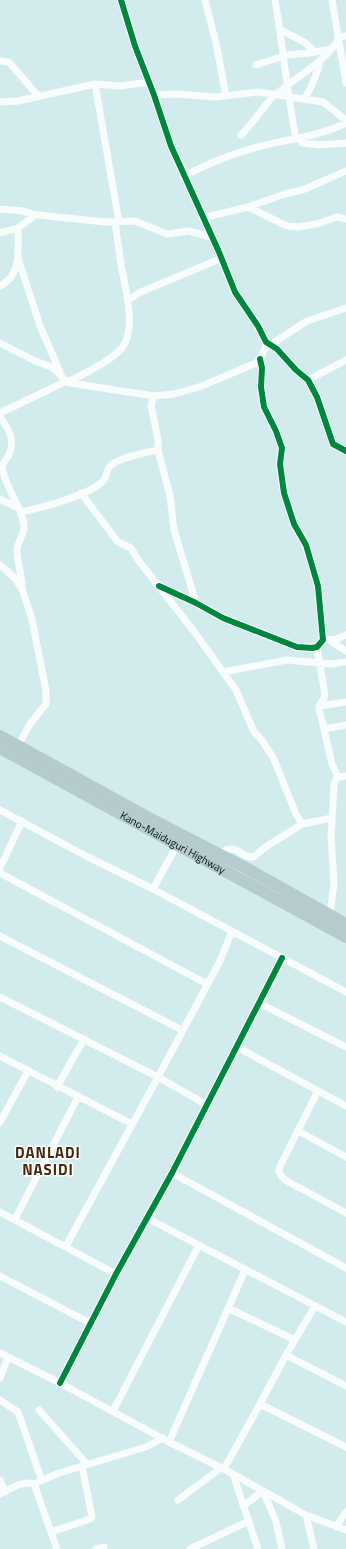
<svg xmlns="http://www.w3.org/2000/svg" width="346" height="1549" font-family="'Titillium Web',sans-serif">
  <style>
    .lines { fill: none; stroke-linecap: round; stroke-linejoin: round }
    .minor { stroke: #f8fcfc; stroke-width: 7 }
    .trunk { stroke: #b6cbcd; stroke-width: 12 }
    .cycleway-casing { stroke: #fff; stroke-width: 8 }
    .cycleway { stroke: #00873e; stroke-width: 6 }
    .labels { text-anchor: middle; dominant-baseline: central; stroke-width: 3; stroke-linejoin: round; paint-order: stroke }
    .street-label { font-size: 11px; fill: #021113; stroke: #fff }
    .district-label { font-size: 15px; font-weight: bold; letter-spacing: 1px; fill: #432708; stroke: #fff }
  </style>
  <rect width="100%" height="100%" fill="#d2ecee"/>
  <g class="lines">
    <path class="minor" d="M 121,0 L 135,46 L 154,95 L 171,146 L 219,252 L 235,292 L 258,326 L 266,342 L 277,349 L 296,370 L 308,380 L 317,397 L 333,444 L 346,451
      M 205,0 L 216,43 L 226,96
      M 275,0 C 283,46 287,93 296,139
      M 332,0 L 346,83
      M 279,29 L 306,43 L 315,52
      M 0,61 L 9,62 L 38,96
      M 256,65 L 287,55 L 309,53 L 331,49
      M 95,84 L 119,222
      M 154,95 L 177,94 L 215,97 L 258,92 L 323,102 L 346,120
      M 303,99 C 310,94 318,70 320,61
      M 0,102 L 18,101 L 95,84 L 120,86 L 149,82
      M 241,135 C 252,124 260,112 269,101 C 287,81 330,61 339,37 L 346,36
      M 302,143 L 320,145 L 346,143
      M 184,176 C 209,163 242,150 270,144 C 296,138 322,135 346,123
      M 248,207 L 287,226 L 298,227 L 317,224 L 337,217 L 346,219
      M 0,209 L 23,211 L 35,215
      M 202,218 L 248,207 L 285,194 L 305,189 L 346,171
      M 0,233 L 18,228 L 35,215 L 39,215 L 105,222 L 135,221 L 167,234 L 189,231 L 211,237
      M 18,258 L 40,326 L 60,372
      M 0,286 C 22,275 18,249 18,228
      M 128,300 L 141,292 L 222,258
      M 0,343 L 35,361 L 52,367 L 65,380 L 70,383 L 154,396 L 174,394 L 202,386 L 256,363 L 260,359 L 268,343
      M 270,345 L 307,321 L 346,308
      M 308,380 L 346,360
      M 68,382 C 86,372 108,363 122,348 C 137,329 125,286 121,265 C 119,251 117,237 115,222
      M 154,396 L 151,405 L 158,440 L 158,450 L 170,496 L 174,530 L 196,603
      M 0,413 L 67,381
      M 0,417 C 8,428 15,439 10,452 C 8,458 3,463 0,469
      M 2,465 C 4,485 18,501 23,520 C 27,534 18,538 17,550 C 17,562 22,575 22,587
      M 81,493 L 118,542 L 131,548 L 138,560 L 193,630 L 236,690 L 254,732 L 261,739 L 273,757 L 296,814 L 302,824
      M 0,499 L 18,508
      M 20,512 C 38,509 90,495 103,481 C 107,477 106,469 111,465 C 122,457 144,453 158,450
      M 0,565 L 15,578 L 22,589 L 32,619 L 46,691 L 46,704 L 30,724 L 18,746
      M 159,586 L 196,603 L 223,618 L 297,647 L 312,648 L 317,647 L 323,640 L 318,586 L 306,545 L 294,524 L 284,493 L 280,464 L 282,448 L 276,431 L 264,407 L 261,387 L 262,368 L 260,359
      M 323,640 L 336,639 L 346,635
      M 329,640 L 346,651
      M 317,647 L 325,695 C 324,701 319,703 319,708 L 332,764 L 338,777
      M 223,672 L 287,660 L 331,664 L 346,662
      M 319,706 L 346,702
      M 324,729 L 346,725
      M 0,810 L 86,856 L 153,889 L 346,992
      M 219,854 C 239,841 237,858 254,857 L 264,848 L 302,824 L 332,818
      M 0,868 L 22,821
      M 0,873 L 207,984
      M 153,889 L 177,845
      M 330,915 L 334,883 L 331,837 L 334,786 L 335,781 L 338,777 L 346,776
      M 0,936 L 182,1030
      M 0,997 L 158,1077 L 207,1105
      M 259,1003 L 346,1047
      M 237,1047 L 346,1106
      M 0,1056 L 132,1124
      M 57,1087 L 84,1039
      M 318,1091 L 280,1166 L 279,1172 L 282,1177 L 287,1181 L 346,1213
      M 0,1122 L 28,1071
      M 298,1131 L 346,1157
      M 172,1173 L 346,1268
      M 0,1212 L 116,1274
      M 147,1218 L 346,1322
      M 15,1219 L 78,1097
      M 66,1246 L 158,1077 L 220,961 L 232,931
      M 0,1276 L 90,1323
      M 228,1308 L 295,1340
      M 0,1353 L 60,1383 L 169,1442 L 224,1469 L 306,1515 L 346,1530
      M 286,1355 L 315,1306
      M 0,1378 L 8,1357
      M 60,1383 L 116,1274 L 172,1173 L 282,958
      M 346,1386 L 286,1355 L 260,1404 L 346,1447
      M 0,1400 L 18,1412 L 42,1481
      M 39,1410 L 87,1464
      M 113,1411 L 199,1245
      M 169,1442 L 245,1270
      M 224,1469 L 260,1404
      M 233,1474 L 258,1549
      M 0,1480 L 5,1492
      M 34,1484 L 57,1549
      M 0,1494 C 10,1489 23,1480 34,1484 L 59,1473 L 146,1447 L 163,1438
      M 178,1500 L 221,1468
      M 243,1506 L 263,1491 L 276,1522 L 282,1549
      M 306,1515 L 314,1549
      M 336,1527 L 346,1512
      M 51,1532 L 90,1519 L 92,1517 L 82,1466
      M 96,1549 L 104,1547
      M 190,1549 L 249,1521"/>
    <g class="trunk">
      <path d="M 0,736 L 149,818 L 244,867 L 346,924"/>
      <path id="s1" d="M 0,748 L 346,937"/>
    </g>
    <defs>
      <path id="cycleway" d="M 121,0 L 135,46 L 154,95 L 171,146 L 219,252 L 235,292 L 258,326 L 266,342 L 277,349 L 296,370 L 308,380 L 317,397 L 333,444 L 346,451
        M 159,586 L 196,603 L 223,618 L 297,647 L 312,648 L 317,647 L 323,640 L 318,586 L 306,545 L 294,524 L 284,493 L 280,464 L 282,448 L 276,431 L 264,407 L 261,387 L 262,368 L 260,359
        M 60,1383 L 116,1274 L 172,1173 L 282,958"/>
    </defs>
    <use href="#cycleway" class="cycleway-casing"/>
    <use href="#cycleway" class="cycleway"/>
  </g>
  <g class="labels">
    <g class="street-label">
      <text stroke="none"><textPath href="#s1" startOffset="197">Kano-Maiduguri Highway</textPath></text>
    </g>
    <g class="district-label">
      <text x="48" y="1152">DANLADI<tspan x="48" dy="17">NASIDI</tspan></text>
    </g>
  </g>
</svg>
